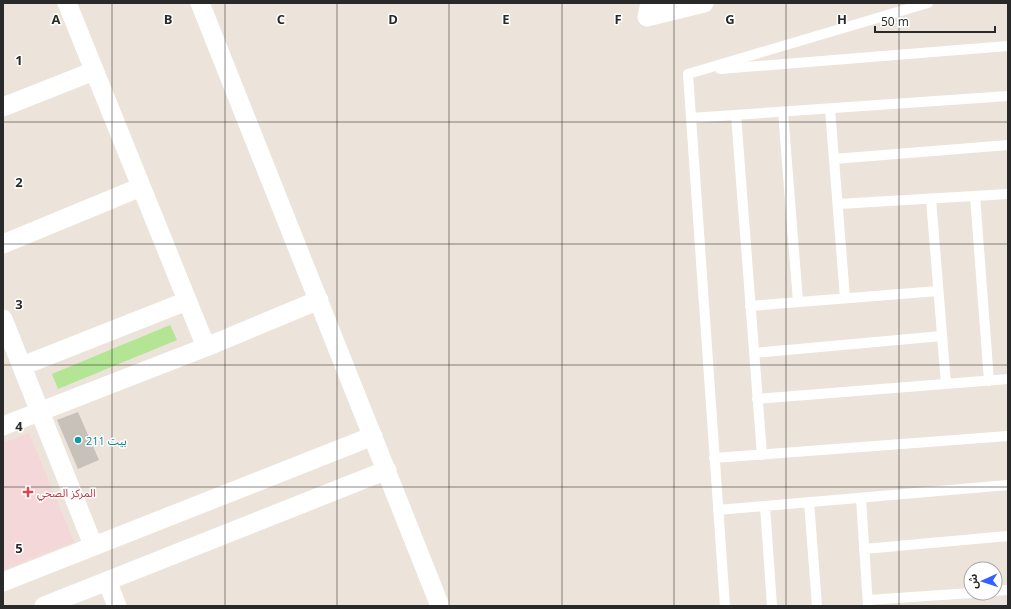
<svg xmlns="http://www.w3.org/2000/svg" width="1011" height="609" font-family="'Open Sans','Noto Sans Arabic',sans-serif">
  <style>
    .medical { fill: #f4d7d9 }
    .green { fill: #b3e594 }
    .building { fill: #c7c1ba }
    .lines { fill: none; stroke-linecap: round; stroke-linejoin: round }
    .service { stroke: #fff; stroke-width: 10 }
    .minor { stroke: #fff; stroke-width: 19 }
    .grid { fill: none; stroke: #292929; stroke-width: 1; stroke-opacity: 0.55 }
    .culture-dot { fill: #0f9aa8; stroke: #fff; stroke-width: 1.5 }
    .health-dot { fill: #e0444e; stroke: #fff; stroke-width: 1.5 }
    .labels { text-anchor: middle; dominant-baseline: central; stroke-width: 3; stroke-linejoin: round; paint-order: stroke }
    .culture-label { font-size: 11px; fill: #0d838f; stroke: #fff; text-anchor: start }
    .health-label { font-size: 11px; fill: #be3a42; stroke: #fff; text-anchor: start }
    .grid-label { font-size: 13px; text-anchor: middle; font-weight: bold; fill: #292929; stroke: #fff; stroke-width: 3; stroke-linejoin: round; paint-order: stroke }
  </style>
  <rect width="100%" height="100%" fill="#ece4da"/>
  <path class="medical" d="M 29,433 L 74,542 L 3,570 L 3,443 Z"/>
  <path class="green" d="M 170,325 L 177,340 L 58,389 L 52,374 Z"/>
  <path class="building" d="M 78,412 L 99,460 L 78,469 L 57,420 Z"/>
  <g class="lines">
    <path class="service" d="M 720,69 L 1008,46
      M 830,109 L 845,298
      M 783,112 L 798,302
      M 736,115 L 762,455
      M 691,118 L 1008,96
      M 834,159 L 1008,145
      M 975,196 L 989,381
      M 931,199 L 946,384
      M 838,204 L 1008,194
      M 750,306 L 938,291
      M 754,353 L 942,336
      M 757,399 L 1008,379
      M 714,458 L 1008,436
      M 861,498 L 868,606
      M 809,502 L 817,606
      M 765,506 L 772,606
      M 718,510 L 1008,485
      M 864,549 L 1008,536
      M 995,591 L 1008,590
      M 868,600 L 971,593
      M 725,606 L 688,74 L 928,3"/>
    <path class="minor" d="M 67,3 L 206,347 L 319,300
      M 200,3 L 440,606
      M 650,3 L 647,17 L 704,3
      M 3,107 L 94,71
      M 3,244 L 141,187
      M 3,319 L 93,545
      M 22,366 L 187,301
      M 3,426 L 206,347
      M 107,581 L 117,606
      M 3,582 L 373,436
      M 44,606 L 387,470"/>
  </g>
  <path class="grid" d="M 112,3 L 112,606M 225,3 L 225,606M 337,3 L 337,606M 449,3 L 449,606M 562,3 L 562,606M 674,3 L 674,606M 786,3 L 786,606M 899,3 L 899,606M 3,122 L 1008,122M 3,244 L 1008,244M 3,365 L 1008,365M 3,487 L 1008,487"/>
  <circle class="culture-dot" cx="78" cy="440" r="4"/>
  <path class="health-dot" d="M26 486h4v4h4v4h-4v4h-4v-4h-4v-4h4z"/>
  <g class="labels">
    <g class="culture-label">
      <text x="86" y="440">بيت 211</text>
    </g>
    <g class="health-label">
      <text x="37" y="492">المركز الصحي</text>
    </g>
  </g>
  <g class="grid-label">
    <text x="56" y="24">A</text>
    <text x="168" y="24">B</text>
    <text x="281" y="24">C</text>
    <text x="393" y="24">D</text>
    <text x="506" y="24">E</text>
    <text x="618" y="24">F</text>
    <text x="730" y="24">G</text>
    <text x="842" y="24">H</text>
    <text x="19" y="65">1</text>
    <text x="19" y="187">2</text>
    <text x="19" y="309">3</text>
    <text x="19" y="431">4</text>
    <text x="19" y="553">5</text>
  </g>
  <rect width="1011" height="609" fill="none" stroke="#292929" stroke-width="8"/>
  <g transform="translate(983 581) rotate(267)"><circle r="19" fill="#ffffff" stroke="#a9a9a9"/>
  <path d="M0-3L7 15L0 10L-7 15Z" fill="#3461ff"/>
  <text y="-6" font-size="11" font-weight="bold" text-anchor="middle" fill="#292929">ش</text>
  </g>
  <path d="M875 26v6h120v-6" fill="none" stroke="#292929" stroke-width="2"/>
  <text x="881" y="26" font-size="12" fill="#292929" stroke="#ffffff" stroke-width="3" paint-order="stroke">50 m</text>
</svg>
